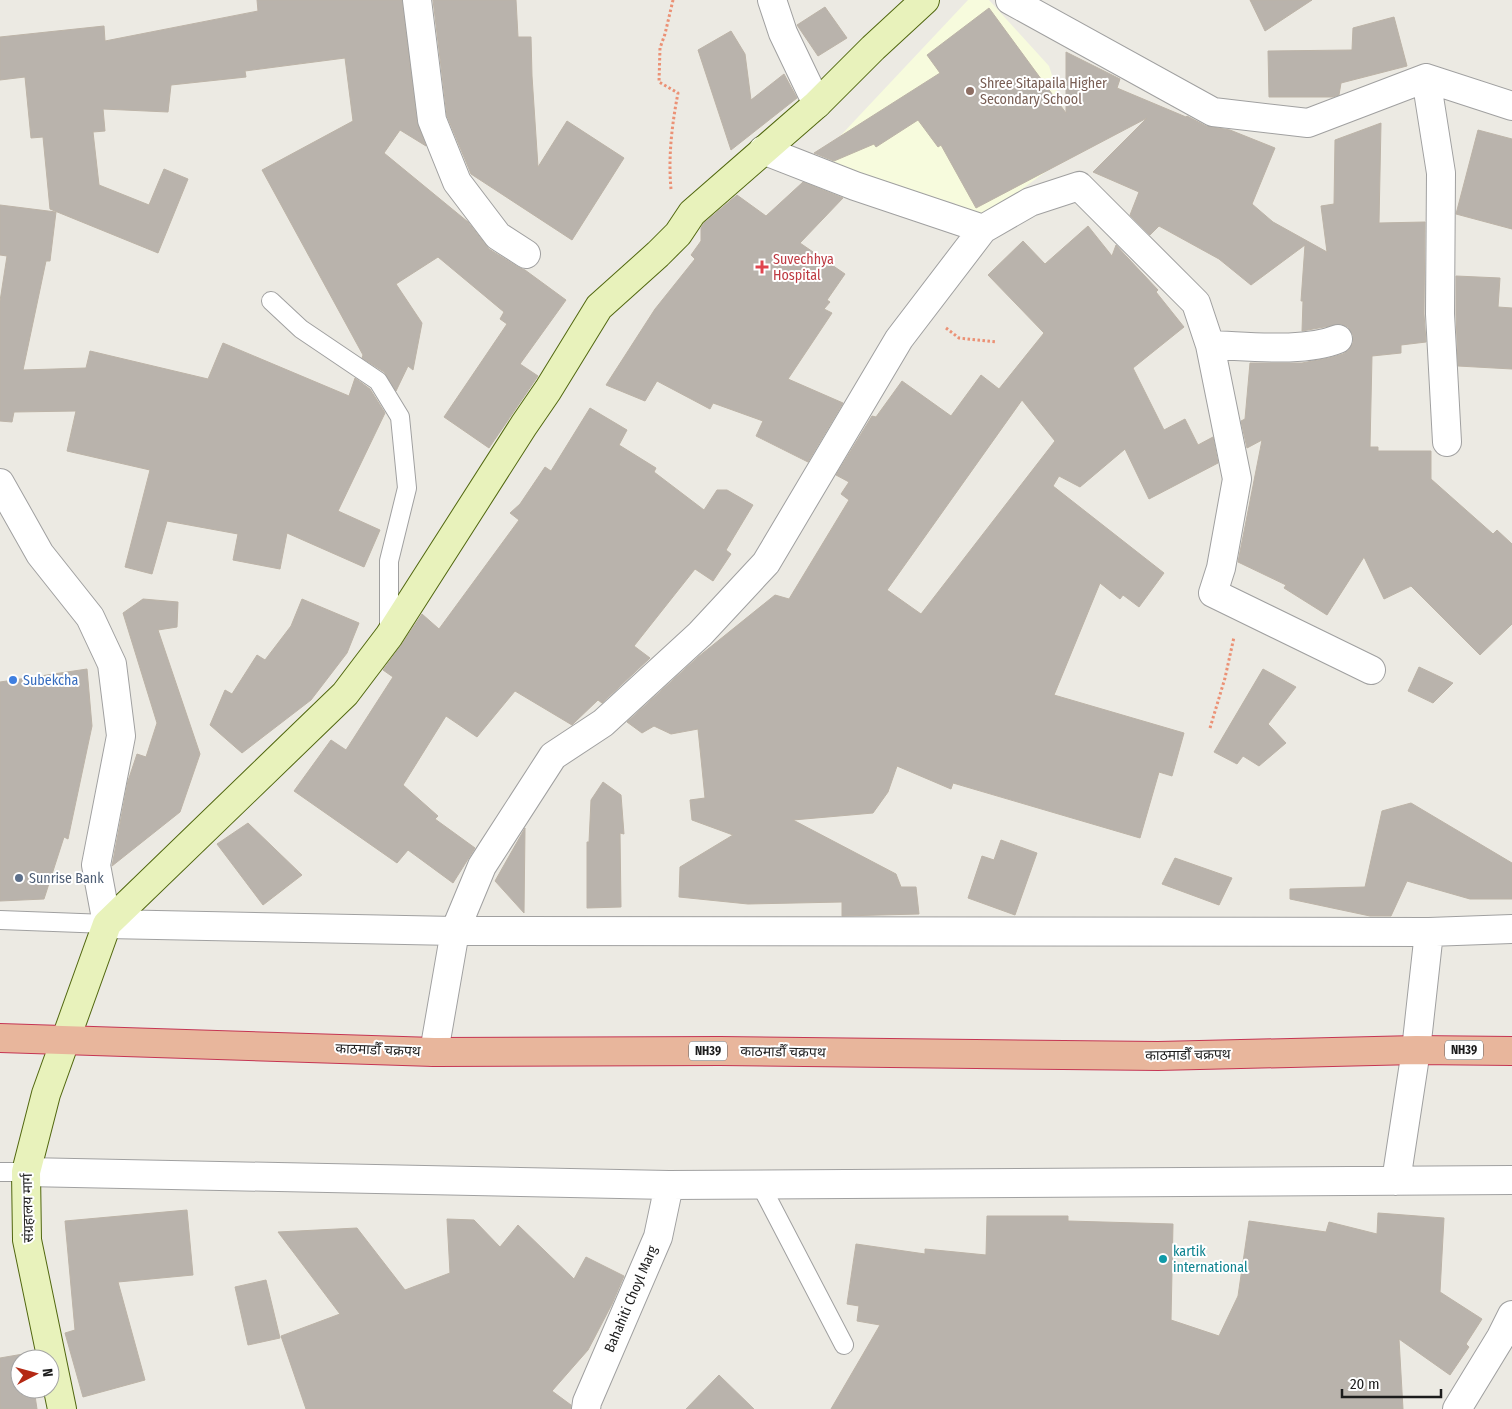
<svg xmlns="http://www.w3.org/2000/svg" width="1512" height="1409" font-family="'Fira Sans Condensed','Noto Sans Devanagari',sans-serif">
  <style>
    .education { fill: #f7fbdd }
    .building { fill: #b9b3ac; stroke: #bcb3a7; fill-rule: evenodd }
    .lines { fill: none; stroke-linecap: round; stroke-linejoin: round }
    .service-casing { stroke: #a0a0a0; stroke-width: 20 }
    .minor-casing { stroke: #a0a0a0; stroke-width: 30 }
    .secondary-casing { stroke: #51670f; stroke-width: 30 }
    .trunk-casing { stroke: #c53553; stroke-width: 30 }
    .path { stroke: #eb9175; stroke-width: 3; stroke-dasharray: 2.5 2.5; stroke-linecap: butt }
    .service { stroke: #fff; stroke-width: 18 }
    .minor { stroke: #fff; stroke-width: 28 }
    .secondary { stroke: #e8f2bb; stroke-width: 28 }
    .trunk { stroke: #e8b69c; stroke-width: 28 }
    .education-dot { fill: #8d6e63; stroke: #fff; stroke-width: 2 }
    .health-dot { fill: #e0444e; stroke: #fff; stroke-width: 2 }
    .shop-dot { fill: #3f7fe0; stroke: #fff; stroke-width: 2 }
    .service-dot { fill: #5c6f8a; stroke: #fff; stroke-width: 2 }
    .culture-dot { fill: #0f9aa8; stroke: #fff; stroke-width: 2 }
    .labels { text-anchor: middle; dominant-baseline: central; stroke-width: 4; stroke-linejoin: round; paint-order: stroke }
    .shield { fill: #fff; stroke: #606060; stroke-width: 1 }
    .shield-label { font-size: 12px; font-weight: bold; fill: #1c1c1c }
    .education-label { font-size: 14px; fill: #785e54; stroke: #fff; text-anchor: start }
    .health-label { font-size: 14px; fill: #be3a42; stroke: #fff; text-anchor: start }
    .shop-label { font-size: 14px; fill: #366cbe; stroke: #fff; text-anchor: start }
    .service-label { font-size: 14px; fill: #4e5e75; stroke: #fff; text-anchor: start }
    .street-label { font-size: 14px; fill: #1c1c1c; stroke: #fff }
    .culture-label { font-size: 14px; fill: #0d838f; stroke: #fff; text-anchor: start }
  </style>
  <rect width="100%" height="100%" fill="#eceae3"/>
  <path class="education" d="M 968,0 L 989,0 L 1049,66 L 1065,115 L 1048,170 L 977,222 L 954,203 L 837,170 L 827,150 Z"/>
  <path class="building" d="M 257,0 L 402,0 L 417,122 L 426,146 L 400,130 L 384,153 L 468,222 L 489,249 L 518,267 L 525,270 L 566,300 L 520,364 L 538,376 L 489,448 L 444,417 L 507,324 L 500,319 L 504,312 L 438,257 L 396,284 L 422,323 L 413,370 L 408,366 L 396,391 L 384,372 L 362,358 L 363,355 L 262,170 L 353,121 L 345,58 L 245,71 L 246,77 L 171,85 L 168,112 L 103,109 L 105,131 L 93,132 L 99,185 L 149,205 L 164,169 L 188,179 L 158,253 L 50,209 L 43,137 L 31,138 L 25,77 L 0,80 L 0,37 L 104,26 L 105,41 L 258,11 Z
    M 433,0 L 516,0 L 518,37 L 531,37 L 532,76 L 538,167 L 567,121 L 624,158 L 572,240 L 471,174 L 447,116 Z
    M 1250,0 L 1312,0 L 1265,31 Z
    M 825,7 L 847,38 L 818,56 L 797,25 Z
    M 989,8 L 1066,113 L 1066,52 L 1120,79 L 1117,88 L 1186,117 L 1187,116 L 1206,126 L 1230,130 L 1275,148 L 1252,204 L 1273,222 L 1327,252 L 1321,206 L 1334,204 L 1335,140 L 1381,123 L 1379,223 L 1425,222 L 1424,314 L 1426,342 L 1401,345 L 1401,353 L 1372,356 L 1370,447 L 1378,447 L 1378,451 L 1431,451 L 1431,479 L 1493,534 L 1497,530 L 1512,544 L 1512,624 L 1480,655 L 1411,586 L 1384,599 L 1364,557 L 1327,615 L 1284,588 L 1286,585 L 1238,562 L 1262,440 L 1247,448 L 1241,421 L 1245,419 L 1250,363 L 1302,363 L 1329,358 L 1343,354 L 1349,350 L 1353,343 L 1353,335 L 1348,327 L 1341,324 L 1302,331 L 1303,301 L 1301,301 L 1305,245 L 1251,285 L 1219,259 L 1159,226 L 1150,235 L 1130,215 L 1139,192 L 1093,172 L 1147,118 L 976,208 L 941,145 L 938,147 L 918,120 L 876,147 L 874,144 L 834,161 L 814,153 L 940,73 L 927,55 Z
    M 1394,17 L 1407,66 L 1341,83 L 1339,95 L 1333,97 L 1269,97 L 1268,51 L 1352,50 L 1353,28 Z
    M 731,31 L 745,54 L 751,100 L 784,74 L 797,98 L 731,150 L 698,50 Z
    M 1478,130 L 1512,139 L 1512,229 L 1456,214 Z
    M 803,182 L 843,198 L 800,243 L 845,274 L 827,300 L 830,302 L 824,309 L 832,313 L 788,379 L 843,403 L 808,462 L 756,436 L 763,421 L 713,403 L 710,409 L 657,381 L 645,401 L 606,385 L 655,309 L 695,259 L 691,255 L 701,241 L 701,228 L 704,223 L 737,195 L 766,216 Z
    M 0,205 L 56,212 L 50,261 L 46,261 L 23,370 L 86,368 L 90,351 L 208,379 L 223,343 L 349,396 L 355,378 L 370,389 L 385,413 L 338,511 L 380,530 L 364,567 L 287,533 L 280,569 L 233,560 L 238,534 L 167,521 L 152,574 L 125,567 L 150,470 L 67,451 L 76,411 L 14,412 L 12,422 L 0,421 L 0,301 L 7,256 L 0,255 Z
    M 1088,226 L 1112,256 L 1116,245 L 1127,257 L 1158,290 L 1156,292 L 1184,327 L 1133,368 L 1164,430 L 1185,419 L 1198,445 L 1213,437 L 1218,463 L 1149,499 L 1125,449 L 1080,487 L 1059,476 L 1053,486 L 1164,573 L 1139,607 L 1123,595 L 1120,599 L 1100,583 L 1054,695 L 1184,733 L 1172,776 L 1159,772 L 1140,838 L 953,783 L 951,789 L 897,766 L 888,792 L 873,813 L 793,820 L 896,874 L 901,887 L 916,887 L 919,914 L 842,916 L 842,902 L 748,904 L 679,897 L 680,867 L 733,835 L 692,820 L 690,800 L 705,798 L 698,729 L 671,734 L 654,726 L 642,733 L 627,722 L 698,657 L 775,595 L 789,599 L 849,500 L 841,494 L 849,482 L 836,475 L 872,416 L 876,417 L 902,381 L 951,416 L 981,375 L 999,389 L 1044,333 L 988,275 L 1023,241 L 1045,264 ZM 1022,400 L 1055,441 L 921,614 L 887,590 Z
    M 1456,276 L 1500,278 L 1498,307 L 1512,308 L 1512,369 L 1458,366 L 1456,314 Z
    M 590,408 L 627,430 L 619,445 L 656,468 L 654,472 L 704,510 L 717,490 L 727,490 L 753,505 L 726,550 L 731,554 L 713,581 L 695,569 L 634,646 L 650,658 L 602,703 L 598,700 L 575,722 L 572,725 L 515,691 L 477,737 L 446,716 L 403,785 L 438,816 L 435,819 L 475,848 L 453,883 L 408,850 L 397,863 L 294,791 L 331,740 L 346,750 L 393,677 L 383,670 L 402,644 L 422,614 L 439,629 L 519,520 L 510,513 L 520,504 L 545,467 L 551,471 Z
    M 143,599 L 178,602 L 177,627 L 158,630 L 200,754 L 180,812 L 112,866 L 128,781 L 137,754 L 146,757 L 157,723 L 123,613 Z
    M 302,599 L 359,623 L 347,653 L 311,700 L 242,753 L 210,725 L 225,690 L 232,694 L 257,655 L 265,660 L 291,626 Z
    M 1419,667 L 1453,683 L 1433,703 L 1408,691 Z
    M 87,669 L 92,726 L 68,839 L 64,837 L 44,899 L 0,901 L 0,682 Z
    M 1263,669 L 1296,687 L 1268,724 L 1286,743 L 1259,766 L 1243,756 L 1237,764 L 1214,752 Z
    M 603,782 L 621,795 L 624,834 L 620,833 L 621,907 L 587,908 L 587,842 L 589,842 L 591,800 Z
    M 1411,803 L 1512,863 L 1512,899 L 1470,899 L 1407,881 L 1391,916 L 1370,916 L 1290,899 L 1290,889 L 1365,887 L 1382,811 Z
    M 248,823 L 302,875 L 263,905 L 217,844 Z
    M 525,828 L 524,913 L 495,881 Z
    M 1001,840 L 1037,853 L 1015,915 L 968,898 L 982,856 L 994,860 Z
    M 1175,858 L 1232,878 L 1219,905 L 1162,884 Z
    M 187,1210 L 193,1275 L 118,1282 L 145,1380 L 83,1397 L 65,1333 L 75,1330 L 65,1221 Z
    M 1378,1213 L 1444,1218 L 1440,1292 L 1482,1319 L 1466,1344 L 1469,1347 L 1450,1375 L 1399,1339 L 1403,1409 L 831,1409 L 880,1325 L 857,1321 L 859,1306 L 847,1304 L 856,1244 L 925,1254 L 925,1249 L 986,1255 L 987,1216 L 1068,1216 L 1068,1221 L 1173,1224 L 1171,1320 L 1219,1336 L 1238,1296 L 1249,1221 L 1326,1232 L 1329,1222 L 1377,1234 Z
    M 447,1219 L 474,1220 L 500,1247 L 518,1225 L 574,1279 L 586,1257 L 624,1276 L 612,1304 L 588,1350 L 552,1391 L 571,1405 L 571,1409 L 306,1409 L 281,1336 L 340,1314 L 278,1232 L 357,1228 L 405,1290 L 450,1273 Z
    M 266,1280 L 280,1338 L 248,1345 L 235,1287 Z
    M 29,1353 L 30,1359 L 20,1359 L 20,1389 L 34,1389 L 37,1409 L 0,1409 L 0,1358 Z
    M 719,1375 L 754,1409 L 686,1409 Z"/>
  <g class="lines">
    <defs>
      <path id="service" d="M 271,301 L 301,329 L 378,381 L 400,417 L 407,488 L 389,561 L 389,633
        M 0,920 L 107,924
        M 0,1172 L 26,1172
        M 760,1184 L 844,1345"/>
      <path id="minor" d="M 417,0 L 432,120 L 457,182 L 498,236 L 526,254
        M 772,0 L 783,33 L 817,104
        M 1010,0 L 1213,112 L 1308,123 L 1426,78
        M 763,150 L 855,186 L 983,229
        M 1210,345 C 1248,346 1303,353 1338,339
        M 1447,442 L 1440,314 L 1441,173 L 1426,78 L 1512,106
        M 0,483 L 40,554 L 90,617 L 112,664 L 121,736 L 96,865 L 107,924 L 455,931 L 1429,932 L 1512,929
        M 434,1052 L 455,931 L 482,866 L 553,756 L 603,723 L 700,634 L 766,563 L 899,339 L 983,229 L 1030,202 L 1079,186 L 1196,303 L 1210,345 L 1237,479 L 1221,568 L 1213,593 L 1371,670
        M 26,1172 L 669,1185 L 1512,1180
        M 1396,1181 L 1416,1050 L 1429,932
        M 586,1409 L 587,1402 L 658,1237 L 669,1185
        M 1457,1409 L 1501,1337 L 1512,1315"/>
      <path id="secondary" d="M 62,1409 L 27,1240 L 26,1172 L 46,1094 L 107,924 L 345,694 L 389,636 L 524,425 L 548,390 L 599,307 L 658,254 L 678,234 L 692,213 L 817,104 L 873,48 L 925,0"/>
      <path id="trunk" d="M 0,1038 L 434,1052 L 720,1051 L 1158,1056 L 1416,1050 L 1512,1051"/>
    </defs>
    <use href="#service" class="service-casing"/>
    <use href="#minor" class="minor-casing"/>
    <use href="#secondary" class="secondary-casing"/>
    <use href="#trunk" class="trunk-casing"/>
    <path class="path" d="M 671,189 C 668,157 672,124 678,93 L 659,82 L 660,48 L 665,34 L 673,0
      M 946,328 L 959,338 L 997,342
      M 1210,728 L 1225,678 L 1234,637"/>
    <use href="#service" class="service"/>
    <use href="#minor" class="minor"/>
    <use href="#secondary" class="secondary"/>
    <use href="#trunk" class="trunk"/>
  </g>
  <circle class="education-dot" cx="970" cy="91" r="5"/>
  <path class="health-dot" d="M759.5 259.5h5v5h5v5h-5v5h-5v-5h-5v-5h5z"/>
  <circle class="shop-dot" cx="13" cy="680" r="5"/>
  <circle class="service-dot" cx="19" cy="878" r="5"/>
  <circle class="culture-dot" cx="1163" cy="1259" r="5"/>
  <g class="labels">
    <g class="shield">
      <rect x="1445" y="1040.5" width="38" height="19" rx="4"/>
      <rect x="689" y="1041.5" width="38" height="19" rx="4"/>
    </g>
    <g class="shield-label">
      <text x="1464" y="1050">NH39</text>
      <text x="708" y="1051">NH39</text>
    </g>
    <g class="education-label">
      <text x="980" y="83">Shree Sitapaila Higher<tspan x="980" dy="16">Secondary School</tspan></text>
    </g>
    <g class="health-label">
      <text x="773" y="259">Suvechhya<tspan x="773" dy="16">Hospital</tspan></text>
    </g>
    <g class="shop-label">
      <text x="23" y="680">Subekcha</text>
    </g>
    <g class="service-label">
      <text x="29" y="878">Sunrise Bank</text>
    </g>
    <g class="street-label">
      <text transform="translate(378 1050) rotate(2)">काठमाडाैँ चक्रपथ</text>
      <text transform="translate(783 1052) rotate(1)">काठमाडाैँ चक्रपथ</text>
      <text transform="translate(1188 1055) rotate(-1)">काठमाडाैँ चक्रपथ</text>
      <text transform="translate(28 1208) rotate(-91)">संग्रहालय मार्ग</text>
      <text transform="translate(631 1299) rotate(-67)">Bahahiti Choyl Marg</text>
    </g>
    <g class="culture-label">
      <text x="1173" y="1251">kartik<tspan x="1173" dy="16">international</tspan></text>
    </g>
  </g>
  <g transform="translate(35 1374) rotate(84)"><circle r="24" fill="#ffffff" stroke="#a4a4a4"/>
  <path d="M0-4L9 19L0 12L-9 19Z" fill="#b42914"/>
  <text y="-8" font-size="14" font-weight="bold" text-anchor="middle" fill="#1c1c1c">N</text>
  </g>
  <path d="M1342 1389v8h99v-8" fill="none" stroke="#1c1c1c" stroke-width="2.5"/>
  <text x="1350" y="1389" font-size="15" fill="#1c1c1c" stroke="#ffffff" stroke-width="4" paint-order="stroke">20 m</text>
</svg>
